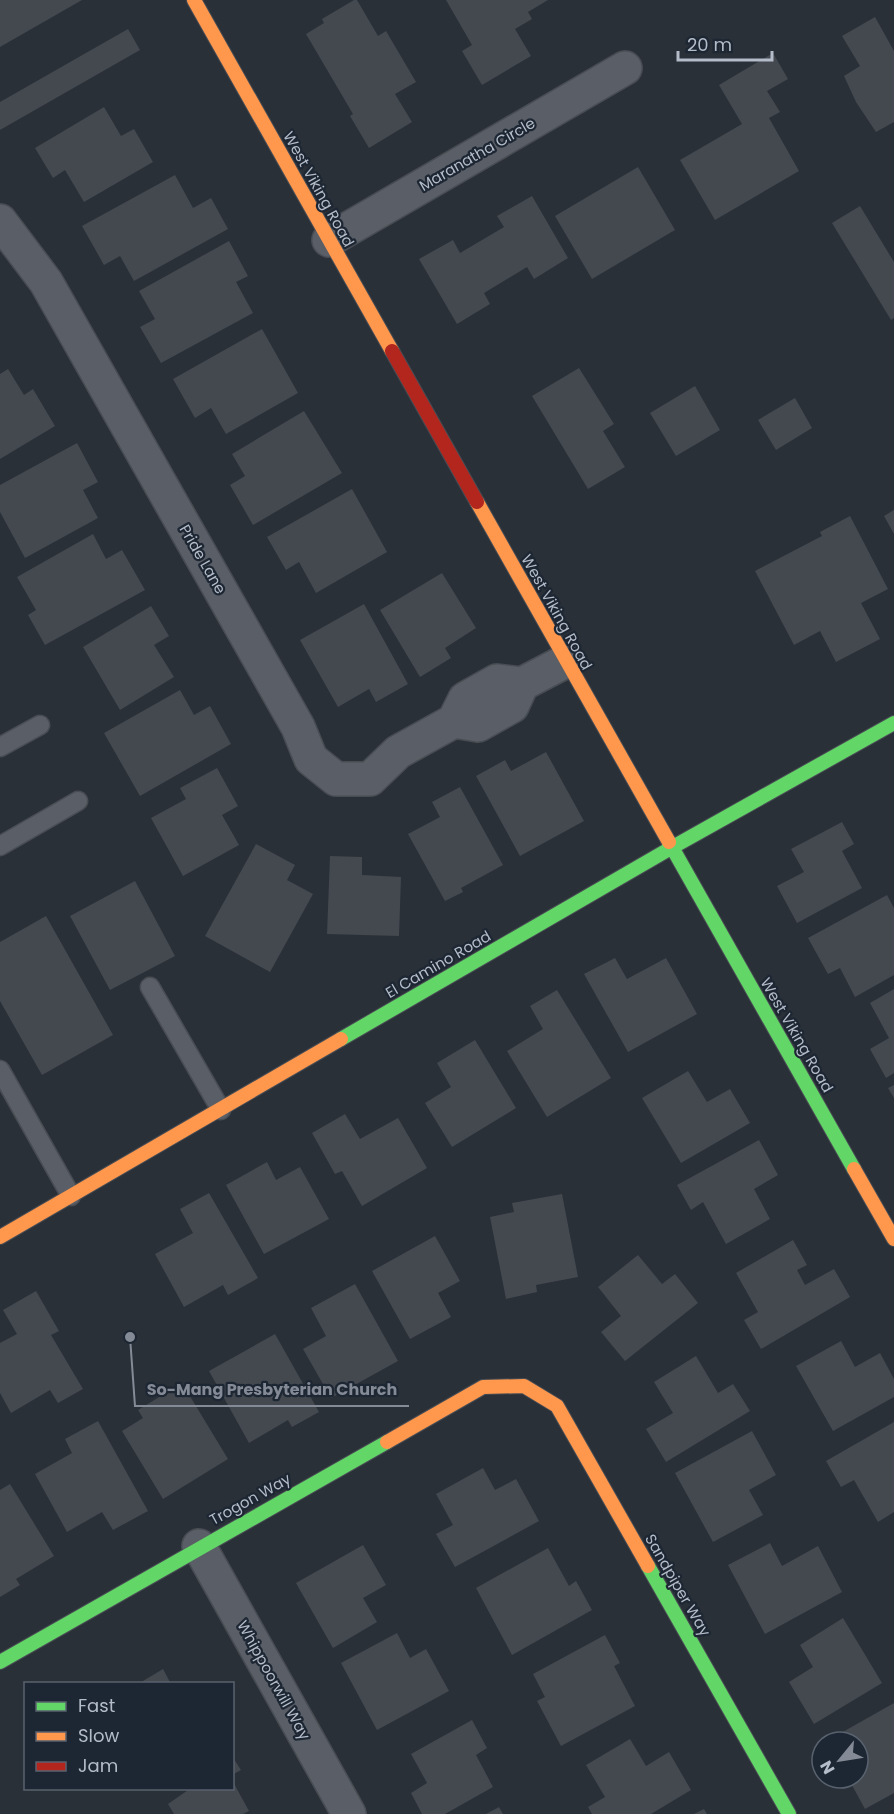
<svg xmlns="http://www.w3.org/2000/svg" width="894" height="1814" font-family="Poppins,sans-serif">
  <style>
    .building { fill: #444950 }
    .lines { fill: none; stroke-linecap: round; stroke-linejoin: round }
    .lane-casing { stroke: #484c53; stroke-width: 21 }
    .street-casing { stroke: #484c53; stroke-width: 36 }
    .fast-casing { stroke: #484c53; stroke-width: 16 }
    .slow-casing { stroke: #484c53; stroke-width: 16 }
    .jam-casing { stroke: #484c53; stroke-width: 16 }
    .lane { stroke: #5a5e66; stroke-width: 18 }
    .street { stroke: #5a5e66; stroke-width: 33 }
    .fast { stroke: #63d668; stroke-width: 14 }
    .slow { stroke: #ff974d; stroke-width: 14 }
    .jam { stroke: #b3261e; stroke-width: 14 }
    .labels { text-anchor: middle; dominant-baseline: central; stroke-width: 4.5; stroke-linejoin: round; paint-order: stroke }
    .street-label { font-size: 15px; fill: #b4bcc9; stroke: #1d2633 }
    .leader { fill: none; stroke: #848b96; stroke-width: 2 }
    .callout-dot { fill: #848b96; stroke: #1d2633; stroke-width: 2 }
    .callout-label { font-size: 16px; text-anchor: middle; font-weight: bold; fill: #848b96; stroke: #1d2633; stroke-width: 4.5; stroke-linejoin: round; paint-order: stroke }
  </style>
  <rect width="100%" height="100%" fill="#2a3038"/>
  <path class="building" d="M 0,0 L 82,0 L 0,47 Z
    M 354,0 L 357,0 L 378,36 L 386,31 L 416,82 L 395,94 L 412,122 L 369,148 L 350,116 L 353,114 L 306,34 L 324,23 L 322,19 Z
    M 446,0 L 548,0 L 528,12 L 532,19 L 515,29 L 531,56 L 482,85 L 462,51 L 472,45 Z
    M 875,17 L 894,51 L 894,122 L 876,132 L 856,102 L 844,76 L 860,66 L 842,36 Z
    M 128,29 L 140,50 L 0,130 L 0,102 Z
    M 773,53 L 788,79 L 767,91 L 780,112 L 769,118 L 799,171 L 715,220 L 680,160 L 742,124 L 719,85 Z
    M 104,107 L 121,136 L 134,129 L 153,162 L 84,202 L 65,170 L 53,178 L 35,148 Z
    M 638,167 L 675,230 L 592,279 L 555,216 Z
    M 175,175 L 193,208 L 211,198 L 228,229 L 134,281 L 120,256 L 104,265 L 82,226 Z
    M 532,196 L 568,258 L 534,279 L 527,267 L 484,293 L 490,304 L 457,324 L 419,259 L 453,240 L 460,253 L 504,227 L 497,216 Z
    M 860,206 L 894,262 L 894,318 L 891,320 L 832,223 Z
    M 229,241 L 248,276 L 236,282 L 253,313 L 161,363 L 140,327 L 155,319 L 139,291 Z
    M 262,329 L 298,393 L 226,434 L 211,408 L 195,418 L 173,379 Z
    M 579,368 L 614,424 L 603,431 L 625,467 L 588,489 L 532,396 Z
    M 8,369 L 24,395 L 33,389 L 55,426 L 0,459 L 0,374 Z
    M 695,386 L 720,430 L 676,456 L 650,413 Z
    M 795,398 L 812,428 L 776,450 L 758,420 Z
    M 304,411 L 342,473 L 253,525 L 230,485 L 245,476 L 232,454 Z
    M 77,443 L 98,482 L 83,490 L 98,518 L 25,558 L 0,512 L 0,485 Z
    M 352,489 L 387,552 L 316,593 L 299,562 L 286,570 L 267,537 Z
    M 894,510 L 894,534 L 884,516 Z
    M 850,516 L 888,589 L 861,603 L 880,639 L 836,662 L 820,631 L 794,645 L 755,571 L 822,536 L 820,532 Z
    M 93,534 L 106,559 L 122,550 L 145,590 L 45,645 L 28,615 L 36,610 L 17,577 Z
    M 442,573 L 476,628 L 445,648 L 451,658 L 420,677 L 380,610 Z
    M 364,604 L 408,684 L 376,702 L 369,689 L 338,707 L 300,640 Z
    M 151,606 L 169,636 L 154,645 L 174,677 L 120,710 L 83,647 Z
    M 180,690 L 194,715 L 210,706 L 231,744 L 140,796 L 104,733 Z
    M 546,752 L 584,821 L 520,856 L 476,776 L 505,760 L 511,771 Z
    M 217,768 L 238,806 L 222,815 L 239,845 L 183,876 L 151,818 L 186,799 L 180,788 Z
    M 460,787 L 503,865 L 461,888 L 463,892 L 445,901 L 408,834 L 440,817 L 432,802 Z
    M 842,822 L 854,844 L 842,851 L 862,888 L 797,923 L 777,886 L 804,872 L 791,849 Z
    M 256,844 L 295,865 L 287,880 L 313,894 L 270,972 L 205,936 Z
    M 330,856 L 362,857 L 362,875 L 401,877 L 399,936 L 327,934 Z
    M 135,881 L 175,956 L 110,990 L 70,916 Z
    M 887,895 L 894,908 L 894,975 L 855,997 L 840,968 L 828,974 L 808,938 Z
    M 46,916 L 113,1035 L 42,1075 L 0,1001 L 0,942 Z
    M 615,958 L 627,979 L 666,958 L 697,1014 L 628,1052 L 584,974 Z
    M 894,989 L 894,1073 L 886,1078 L 870,1049 L 889,1038 L 870,1003 Z
    M 557,990 L 611,1078 L 547,1117 L 507,1051 L 543,1029 L 530,1006 Z
    M 475,1040 L 516,1108 L 452,1147 L 425,1103 L 451,1087 L 437,1063 Z
    M 688,1071 L 707,1102 L 730,1089 L 750,1123 L 681,1163 L 642,1098 Z
    M 894,1085 L 894,1098 L 888,1088 Z
    M 345,1114 L 360,1139 L 398,1118 L 427,1168 L 362,1206 L 342,1171 L 335,1174 L 312,1133 Z
    M 759,1140 L 778,1175 L 754,1189 L 770,1219 L 726,1244 L 703,1202 L 691,1210 L 677,1185 Z
    M 267,1162 L 276,1180 L 300,1167 L 329,1219 L 264,1254 L 226,1185 Z
    M 209,1193 L 258,1278 L 228,1295 L 223,1285 L 184,1307 L 155,1254 L 193,1233 L 180,1209 Z
    M 562,1194 L 578,1277 L 536,1285 L 537,1292 L 506,1299 L 490,1217 L 514,1212 L 512,1203 Z
    M 435,1236 L 460,1281 L 438,1293 L 451,1317 L 410,1339 L 372,1271 Z
    M 793,1240 L 807,1265 L 797,1270 L 805,1285 L 834,1269 L 850,1297 L 761,1349 L 744,1320 L 758,1312 L 736,1273 Z
    M 638,1255 L 662,1284 L 675,1274 L 698,1303 L 625,1361 L 601,1332 L 621,1316 L 598,1287 Z
    M 355,1284 L 398,1361 L 331,1398 L 303,1349 L 326,1336 L 311,1308 Z
    M 36,1291 L 59,1331 L 51,1335 L 83,1389 L 58,1403 L 50,1390 L 11,1413 L 0,1393 L 0,1343 L 17,1334 L 3,1310 Z
    M 275,1334 L 319,1412 L 292,1427 L 288,1420 L 249,1443 L 209,1371 Z
    M 841,1341 L 855,1367 L 880,1353 L 894,1379 L 894,1397 L 833,1431 L 796,1366 Z
    M 696,1356 L 718,1393 L 733,1384 L 750,1411 L 666,1462 L 646,1429 L 673,1413 L 654,1382 Z
    M 182,1383 L 228,1459 L 163,1499 L 122,1431 L 143,1418 L 138,1410 Z
    M 98,1421 L 148,1511 L 113,1530 L 102,1512 L 67,1532 L 35,1474 L 72,1453 L 65,1439 Z
    M 894,1422 L 894,1512 L 878,1522 L 854,1480 L 841,1487 L 826,1461 Z
    M 752,1431 L 776,1475 L 749,1490 L 763,1515 L 713,1542 L 675,1473 Z
    M 483,1468 L 495,1490 L 516,1479 L 539,1521 L 455,1567 L 436,1534 L 453,1525 L 436,1494 Z
    M 10,1484 L 54,1556 L 16,1579 L 20,1585 L 0,1597 L 0,1490 Z
    M 770,1543 L 782,1566 L 818,1546 L 842,1592 L 765,1634 L 728,1565 Z
    M 363,1545 L 386,1585 L 363,1598 L 377,1622 L 333,1648 L 296,1583 Z
    M 548,1548 L 569,1586 L 576,1581 L 592,1610 L 512,1655 L 476,1588 Z
    M 843,1618 L 882,1683 L 814,1724 L 789,1682 L 813,1667 L 800,1645 Z
    M 397,1633 L 410,1658 L 426,1649 L 449,1691 L 377,1730 L 341,1663 Z
    M 605,1635 L 620,1663 L 614,1666 L 635,1706 L 561,1746 L 537,1701 L 545,1697 L 533,1674 Z
    M 163,1669 L 171,1684 L 138,1684 Z
    M 894,1703 L 894,1793 L 865,1809 L 848,1778 L 858,1778 L 858,1742 L 825,1742 Z
    M 472,1720 L 487,1748 L 476,1755 L 493,1787 L 445,1814 L 422,1814 L 411,1793 L 427,1783 L 411,1754 Z
    M 630,1739 L 646,1766 L 669,1752 L 691,1790 L 651,1814 L 592,1814 L 588,1807 L 605,1797 L 586,1765 Z
    M 232,1756 L 241,1770 L 232,1775 Z
    M 232,1780 L 249,1811 L 243,1814 L 174,1814 L 168,1804 L 191,1788 L 232,1788 Z
    M 499,1807 L 503,1814 L 486,1814 Z
    M 704,1809 L 707,1814 L 694,1814 Z"/>
  <g class="lines">
    <defs>
      <path id="lane" d="M 0,747 L 40,725
        M 0,846 L 78,801
        M 150,987 L 221,1110
        M 0,1070 L 71,1196"/>
      <path id="street" d="M 0,221 L 46,282 L 298,727 L 311,759 L 336,779 L 370,779 L 398,752 L 454,721 L 465,699 L 497,681 L 522,684 L 566,661
        M 329,240 L 625,68
        M 454,721 L 478,725 L 512,706 L 522,684
        M 199,1546 L 349,1814"/>
      <path id="fast" d="M 669,842 L 854,1169
        M 341,1039 L 671,848 L 894,723
        M 648,1566 L 789,1814
        M 0,1662 L 387,1442"/>
      <path id="slow" d="M 194,0 L 392,351
        M 477,502 L 669,842
        M 854,1169 L 894,1239
        M 0,1237 L 341,1039
        M 387,1442 L 483,1387 L 524,1386 L 557,1406 L 648,1566"/>
      <path id="jam" d="M 392,351 L 477,502"/>
    </defs>
    <use href="#lane" class="lane-casing"/>
    <use href="#street" class="street-casing"/>
    <use href="#fast" class="fast-casing"/>
    <use href="#slow" class="slow-casing"/>
    <use href="#jam" class="jam-casing"/>
    <use href="#lane" class="lane"/>
    <use href="#street" class="street"/>
    <use href="#fast" class="fast"/>
    <use href="#slow" class="slow"/>
    <use href="#jam" class="jam"/>
  </g>
  <g class="labels">
    <g class="street-label">
      <text transform="translate(477 154) rotate(-30)">Maranatha Circle</text>
      <text transform="translate(319 189) rotate(61)">West Viking Road</text>
      <text transform="translate(203 559) rotate(60)">Pride Lane</text>
      <text transform="translate(557 612) rotate(61)">West Viking Road</text>
      <text transform="translate(438 964) rotate(-30)">El Camino Road</text>
      <text transform="translate(797 1035) rotate(60)">West Viking Road</text>
      <text transform="translate(250 1499) rotate(-29)">Trogon Way</text>
      <text transform="translate(678 1585) rotate(60)">Sandpiper Way</text>
      <text transform="translate(274 1680) rotate(61)">Whippoorwill Way</text>
    </g>
  </g>
  <path class="leader" d="M130 1337L135 1406H409"/>
  <circle class="callout-dot" cx="130" cy="1337" r="6"/>
  <g class="callout-label">
    <text x="272" y="1395">So-Mang Presbyterian Church</text>
  </g>
  <rect x="24" y="1682" width="210" height="108" fill="#1d2633" stroke="#59626f" stroke-width="1.5"/>
  <rect x="36" y="1702" width="30" height="9" fill="#63d668" stroke="#59626f" stroke-width="1.5"/>
  <text x="78" y="1712" font-size="18" fill="#b4bcc9">Fast</text>
  <rect x="36" y="1732" width="30" height="9" fill="#ff974d" stroke="#59626f" stroke-width="1.5"/>
  <text x="78" y="1742" font-size="18" fill="#b4bcc9">Slow</text>
  <rect x="36" y="1762" width="30" height="9" fill="#b3261e" stroke="#59626f" stroke-width="1.5"/>
  <text x="78" y="1772" font-size="18" fill="#b4bcc9">Jam</text>
  <g transform="translate(840 1760) rotate(240)"><circle r="28" fill="#1d2633" stroke="#59626f" stroke-width="1.5"/>
  <path d="M0-4.5L10 22L0 15L-10 22Z" fill="#848b96"/>
  <text y="-9" font-size="16" font-weight="bold" text-anchor="middle" fill="#b4bcc9">N</text>
  </g>
  <path d="M678 51v9h94v-9" fill="none" stroke="#b4bcc9" stroke-width="3"/>
  <text x="687" y="51" font-size="18" fill="#b4bcc9" stroke="#1d2633" stroke-width="4.5" paint-order="stroke">20 m</text>
</svg>
